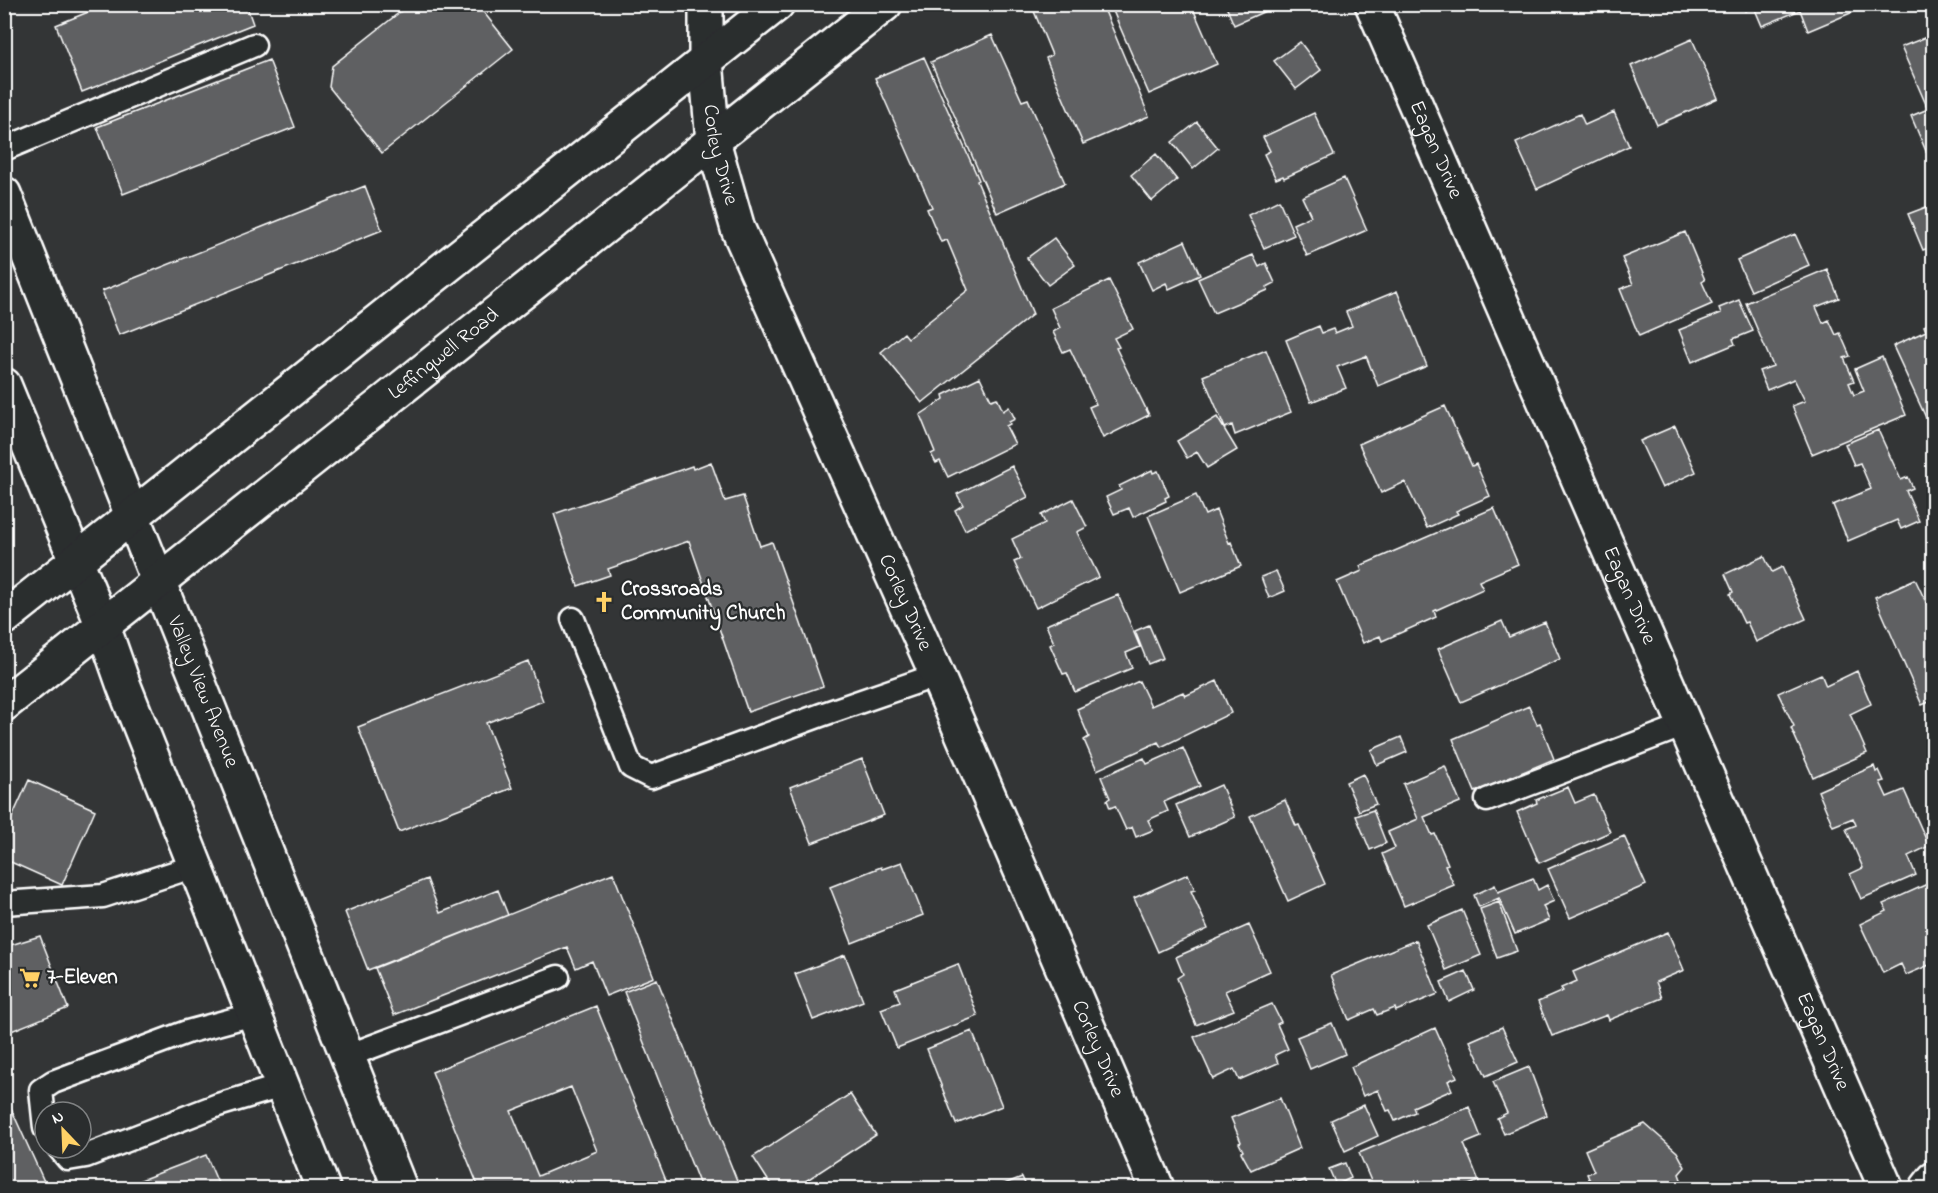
<svg xmlns="http://www.w3.org/2000/svg" width="1938" height="1193" font-family="'Indie Flower',sans-serif">
  <style>
    .building { fill: #5f6162; stroke: #fff; stroke-width: 1.5; fill-rule: evenodd }
    .lines { fill: none; stroke-linecap: round; stroke-linejoin: round }
    .service-casing { stroke: #fff; stroke-width: 27 }
    .minor-casing { stroke: #fff; stroke-width: 38 }
    .secondary-casing { stroke: #fff; stroke-width: 38 }
    .service { stroke: #2a2d2e; stroke-width: 22 }
    .minor { stroke: #2a2d2e; stroke-width: 33 }
    .secondary { stroke: #2a2d2e; stroke-width: 33 }
    .labels { text-anchor: middle; dominant-baseline: central; stroke-width: 4.5; stroke-linejoin: round; paint-order: stroke }
    .street-label { font-size: 21px; fill: #fff; stroke: #2a2d2e }
    .poi-label { font-size: 21px; font-weight: bold; fill: #fff; stroke: #2a2d2e; text-anchor: start }
  </style>
  <rect width="100%" height="100%" fill="#333536"/>
  <filter id="ink" filterUnits="userSpaceOnUse"><feTurbulence type="fractalNoise" baseFrequency=".0167" numOctaves="2"/><feDisplacementMap in="SourceGraphic" scale="12" xChannelSelector="R" yChannelSelector="G"/><feConvolveMatrix kernelMatrix="1 2 1 2 8 2 1 2 1" color-interpolation-filters="sRGB"/></filter>
  <g filter="url(#ink)">
    <path class="building" d="M 108,4 L 246,4 L 253,24 L 82,92 L 56,25 Z
      M 410,4 L 477,4 L 513,49 L 382,153 L 329,87 L 332,66 Z
      M 1031,4 L 1102,4 L 1149,116 L 1083,144 L 1046,58 L 1052,55 Z
      M 1110,4 L 1191,4 L 1217,64 L 1149,94 Z
      M 1225,4 L 1281,4 L 1234,25 Z
      M 1742,4 L 1850,4 L 1853,12 L 1808,31 L 1800,10 L 1762,26 L 1754,7 L 1745,11 Z
      M 1934,34 L 1934,148 L 1926,151 L 1911,116 L 1928,109 L 1901,47 Z
      M 992,35 L 1022,101 L 1028,99 L 1065,183 L 997,213 L 931,62 Z
      M 1692,39 L 1718,98 L 1657,125 L 1631,66 Z
      M 1300,42 L 1321,70 L 1296,89 L 1274,61 Z
      M 924,57 L 979,180 L 977,181 L 1033,314 L 922,403 L 881,352 L 904,333 L 908,338 L 968,290 L 947,240 L 941,242 L 927,209 L 932,207 L 875,78 Z
      M 269,60 L 295,127 L 123,194 L 97,127 Z
      M 1614,112 L 1629,146 L 1537,189 L 1516,143 L 1580,114 L 1585,125 Z
      M 1314,113 L 1334,155 L 1284,178 L 1283,176 L 1276,179 L 1264,154 L 1270,151 L 1263,137 Z
      M 1197,122 L 1218,148 L 1193,169 L 1172,142 Z
      M 1156,154 L 1177,180 L 1152,201 L 1131,175 Z
      M 1344,178 L 1367,230 L 1307,256 L 1293,224 L 1311,216 L 1302,197 Z
      M 365,186 L 382,230 L 119,335 L 102,291 Z
      M 1279,200 L 1294,235 L 1264,248 L 1248,215 Z
      M 1934,204 L 1934,246 L 1923,250 L 1908,214 Z
      M 1685,232 L 1705,280 L 1702,282 L 1712,304 L 1639,336 L 1620,289 L 1633,284 L 1622,258 Z
      M 1795,234 L 1809,265 L 1751,291 L 1737,260 Z
      M 1054,238 L 1075,265 L 1048,285 L 1027,258 Z
      M 1185,241 L 1200,275 L 1169,289 L 1166,283 L 1152,290 L 1139,262 Z
      M 1253,255 L 1259,267 L 1266,263 L 1275,283 L 1267,287 L 1268,290 L 1214,313 L 1198,279 Z
      M 1827,269 L 1839,298 L 1816,307 L 1823,323 L 1829,320 L 1836,335 L 1840,333 L 1850,356 L 1844,358 L 1854,381 L 1849,383 L 1854,395 L 1864,391 L 1855,369 L 1882,357 L 1906,415 L 1812,454 L 1792,406 L 1805,401 L 1794,379 L 1767,390 L 1759,371 L 1773,366 L 1746,303 Z
      M 1109,280 L 1133,329 L 1114,338 L 1119,347 L 1116,348 L 1149,415 L 1103,438 L 1089,407 L 1096,404 L 1070,349 L 1063,352 L 1053,332 L 1060,328 L 1051,308 Z
      M 1397,291 L 1427,366 L 1378,386 L 1366,356 L 1337,367 L 1346,388 L 1311,402 L 1286,340 L 1319,326 L 1322,333 L 1333,329 L 1335,333 L 1352,326 L 1346,312 Z
      M 1739,300 L 1753,331 L 1733,339 L 1735,344 L 1692,362 L 1679,330 L 1721,313 L 1719,308 Z
      M 1934,322 L 1934,435 L 1893,346 L 1926,331 L 1924,326 Z
      M 1266,350 L 1291,412 L 1235,435 L 1232,425 L 1225,428 L 1203,376 Z
      M 980,377 L 991,400 L 997,398 L 1003,411 L 1009,407 L 1015,419 L 1009,422 L 1010,424 L 1006,426 L 1015,444 L 948,477 L 940,461 L 936,463 L 931,454 L 935,452 L 920,415 L 944,399 L 943,395 Z
      M 1445,406 L 1472,466 L 1476,464 L 1490,496 L 1456,511 L 1458,514 L 1427,528 L 1405,482 L 1381,493 L 1359,444 Z
      M 1217,417 L 1237,450 L 1207,468 L 1197,452 L 1187,458 L 1177,441 Z
      M 1675,426 L 1696,472 L 1662,488 L 1640,441 Z
      M 1878,430 L 1901,480 L 1908,477 L 1913,488 L 1906,491 L 1919,521 L 1901,529 L 1897,520 L 1848,541 L 1833,505 L 1871,489 L 1860,463 L 1854,465 L 1845,444 Z
      M 711,462 L 725,501 L 743,496 L 760,546 L 772,542 L 823,686 L 748,712 L 689,541 L 608,569 L 610,575 L 578,586 L 554,514 L 692,466 L 693,469 Z
      M 1012,466 L 1028,497 L 965,530 L 955,510 L 963,505 L 957,494 Z
      M 1152,470 L 1153,473 L 1158,471 L 1169,496 L 1165,498 L 1166,501 L 1133,517 L 1129,508 L 1114,514 L 1106,497 L 1121,490 L 1119,486 Z
      M 1196,495 L 1205,515 L 1216,510 L 1229,543 L 1231,542 L 1241,566 L 1180,592 L 1148,516 Z
      M 1073,499 L 1087,527 L 1077,532 L 1099,577 L 1036,608 L 1014,562 L 1021,559 L 1012,539 L 1045,523 L 1041,515 Z
      M 1494,508 L 1518,564 L 1479,581 L 1483,589 L 1434,611 L 1436,617 L 1382,641 L 1380,636 L 1363,643 L 1337,582 L 1362,571 L 1360,566 Z
      M 1764,556 L 1772,572 L 1782,567 L 1806,619 L 1756,642 L 1747,622 L 1744,623 L 1730,594 L 1733,592 L 1725,574 Z
      M 1276,571 L 1285,591 L 1269,598 L 1261,577 Z
      M 1915,579 L 1934,619 L 1934,700 L 1922,705 L 1875,597 Z
      M 1118,595 L 1140,647 L 1126,653 L 1132,668 L 1075,692 L 1067,673 L 1063,674 L 1050,645 L 1054,643 L 1046,625 Z
      M 1502,621 L 1509,637 L 1545,622 L 1560,659 L 1461,702 L 1438,649 Z
      M 1149,625 L 1163,658 L 1148,664 L 1135,631 Z
      M 528,661 L 543,701 L 486,723 L 512,788 L 399,832 L 358,727 Z
      M 1857,671 L 1871,704 L 1850,714 L 1867,753 L 1813,777 L 1791,728 L 1794,726 L 1778,693 L 1821,674 L 1826,686 Z
      M 1139,681 L 1151,706 L 1183,692 L 1185,696 L 1217,681 L 1231,713 L 1161,747 L 1158,742 L 1097,770 L 1084,740 L 1089,737 L 1077,709 Z
      M 1529,706 L 1537,724 L 1540,723 L 1554,759 L 1475,792 L 1453,739 Z
      M 1401,737 L 1407,752 L 1377,765 L 1371,750 Z
      M 1183,748 L 1200,786 L 1164,802 L 1168,811 L 1148,820 L 1153,830 L 1136,837 L 1132,827 L 1126,830 L 1115,806 L 1110,808 L 1107,800 L 1110,798 L 1101,777 L 1144,758 L 1147,764 Z
      M 862,759 L 884,815 L 812,843 L 790,787 Z
      M 1445,766 L 1460,802 L 1424,817 L 1432,835 L 1435,834 L 1448,864 L 1445,865 L 1454,885 L 1404,906 L 1382,854 L 1395,848 L 1388,832 L 1418,819 L 1403,784 Z
      M 1874,766 L 1876,772 L 1879,770 L 1884,781 L 1880,782 L 1887,797 L 1904,790 L 1929,846 L 1908,856 L 1916,875 L 1861,899 L 1850,874 L 1863,868 L 1846,829 L 1856,825 L 1853,818 L 1833,826 L 1818,791 Z
      M 1363,774 L 1376,804 L 1359,811 L 1346,782 Z
      M 29,780 L 95,810 L 62,885 L 4,859 L 4,835 Z
      M 1221,785 L 1235,817 L 1190,837 L 1176,805 Z
      M 1568,787 L 1575,803 L 1594,795 L 1610,832 L 1539,863 L 1517,812 L 1537,803 L 1536,800 Z
      M 1285,800 L 1296,826 L 1299,825 L 1325,884 L 1288,901 L 1250,816 Z
      M 1373,810 L 1386,843 L 1370,850 L 1356,816 Z
      M 1624,836 L 1646,885 L 1570,918 L 1548,869 Z
      M 902,862 L 923,915 L 852,943 L 830,887 L 881,867 L 882,869 Z
      M 613,873 L 654,977 L 606,996 L 592,961 L 576,968 L 567,947 L 394,1015 L 375,968 Z
      M 1188,874 L 1195,890 L 1191,891 L 1208,929 L 1158,952 L 1134,898 Z
      M 1533,878 L 1538,890 L 1547,885 L 1554,901 L 1543,906 L 1549,920 L 1515,934 L 1499,898 L 1479,907 L 1474,895 L 1495,885 L 1498,892 Z
      M 427,879 L 440,913 L 498,890 L 508,915 L 368,970 L 345,912 Z
      M 1934,881 L 1934,963 L 1906,975 L 1901,964 L 1883,973 L 1860,924 L 1887,911 L 1883,904 Z
      M 1499,902 L 1517,951 L 1497,958 L 1480,909 Z
      M 1462,910 L 1481,955 L 1446,970 L 1427,925 Z
      M 1249,925 L 1270,971 L 1225,991 L 1234,1010 L 1196,1025 L 1177,978 L 1183,974 L 1176,957 Z
      M 1668,932 L 1684,970 L 1656,982 L 1662,998 L 1609,1020 L 1607,1015 L 1552,1036 L 1538,1002 L 1563,991 L 1561,988 L 1577,981 L 1573,972 Z
      M 40,936 L 68,1008 L 4,1034 L 4,947 Z
      M 1416,940 L 1438,994 L 1396,1011 L 1395,1008 L 1377,1015 L 1374,1009 L 1349,1020 L 1331,975 Z
      M 845,955 L 863,1001 L 813,1020 L 795,974 Z
      M 958,964 L 978,1016 L 897,1048 L 881,1009 L 900,1002 L 895,989 Z
      M 1466,971 L 1474,990 L 1449,1002 L 1441,982 Z
      M 657,979 L 740,1188 L 701,1188 L 624,992 Z
      M 1272,1004 L 1281,1022 L 1277,1024 L 1288,1049 L 1275,1055 L 1278,1063 L 1239,1080 L 1234,1069 L 1213,1079 L 1194,1037 Z
      M 596,1006 L 669,1188 L 479,1188 L 432,1072 ZM 571,1087 L 597,1151 L 538,1176 L 511,1111 Z
      M 1332,1023 L 1345,1054 L 1310,1069 L 1297,1037 Z
      M 1502,1027 L 1518,1062 L 1486,1076 L 1470,1041 Z
      M 1435,1028 L 1457,1077 L 1448,1081 L 1452,1090 L 1413,1107 L 1415,1112 L 1395,1121 L 1390,1110 L 1387,1111 L 1378,1090 L 1363,1096 L 1351,1067 Z
      M 972,1031 L 1002,1106 L 956,1124 L 927,1049 Z
      M 1529,1067 L 1547,1115 L 1504,1134 L 1497,1118 L 1507,1113 L 1493,1082 Z
      M 4,1093 L 47,1188 L 4,1188 Z
      M 850,1094 L 876,1135 L 795,1188 L 773,1188 L 753,1157 Z
      M 1280,1098 L 1300,1148 L 1251,1170 L 1241,1152 L 1243,1151 L 1239,1143 L 1241,1142 L 1231,1118 Z
      M 1364,1105 L 1378,1136 L 1345,1151 L 1331,1120 Z
      M 1469,1107 L 1481,1137 L 1464,1144 L 1479,1181 L 1461,1188 L 1374,1188 L 1359,1153 Z
      M 1645,1124 L 1677,1152 L 1685,1167 L 1679,1174 L 1682,1182 L 1665,1188 L 1593,1188 L 1587,1174 L 1594,1171 L 1585,1150 Z
      M 206,1155 L 220,1188 L 120,1188 Z
      M 1345,1163 L 1351,1178 L 1336,1185 L 1329,1169 Z
      M 1022,1177 L 1027,1188 L 994,1188 Z
      M 1305,1180 L 1309,1188 L 1286,1188 Z"/>
    <g class="lines">
      <defs>
        <path id="service" d="M 4,149 L 254,45
          M 573,619 L 631,767 L 651,777 L 821,715 L 937,675
          M 1487,800 L 1685,725
          M 4,903 L 103,896 L 195,866
          M 347,1056 L 558,977
          M 45,1128 L 41,1090 L 53,1082 L 187,1032 L 254,1014
          M 59,1148 L 68,1159 L 86,1156 L 218,1105 L 282,1086"/>
        <g id="minor">
          <path id="s1" d="M 706,4 L 706,61 L 713,141 L 738,229 L 937,675 L 1157,1188"/>
          <path id="s2" d="M 1372,4 L 1886,1188"/>
          <path d="M 1927,1188 L 1934,1179"/>
        </g>
        <g id="secondary">
          <path id="s3" d="M 4,194 L 400,1188"/>
          <path d="M 4,385 L 103,626 L 124,686 L 323,1188"/>
          <path d="M 4,618 L 777,4"/>
          <path id="s4" d="M 4,704 L 885,4"/>
        </g>
      </defs>
      <use href="#service" class="service-casing"/>
      <use href="#minor" class="minor-casing"/>
      <use href="#secondary" class="secondary-casing"/>
      <use href="#service" class="service"/>
      <use href="#minor" class="minor"/>
      <use href="#secondary" class="secondary"/>
    </g>
  </g>
  <defs>
    <symbol id="church-bare" viewBox="-9 -9 18 18"><path d="M-1.2-6h2.4v3.5h3.3v2.4h-3.3V6h-2.4V-.1h-3.3v-2.4h3.3Z" fill="#ffd166" stroke="#2a2d2e" stroke-width="2.5" paint-order="stroke"/></symbol>
    <symbol id="supermarket-bare" viewBox="-9 -9 18 18"><path d="M-6-5.5h2.5l.6 2H6L4.5 2H-2.5L-4.4-4H-6ZM-1.5 3.2a1.3 1.3 0 1 0 .1 0ZM3 3.2a1.3 1.3 0 1 0 .1 0Z" fill="#ffd166" stroke="#2a2d2e" stroke-width="2.5" paint-order="stroke"/></symbol>
  </defs>
  <g fill-rule="evenodd">
    <use href="#church-bare" x="589" y="587" width="30" height="30"/>
    <use href="#supermarket-bare" x="15" y="963" width="30" height="30"/>
  </g>
  <g class="labels">
    <g class="street-label">
      <text stroke="none"><textPath href="#s2" startOffset="159">Eagan Drive</textPath></text>
      <text stroke="none"><textPath href="#s1" startOffset="152">Corley Drive</textPath></text>
      <text stroke="none"><textPath href="#s4" startOffset="562">Leffingwell Road</textPath></text>
      <text stroke="none"><textPath href="#s2" startOffset="645">Eagan Drive</textPath></text>
      <text stroke="none"><textPath href="#s1" startOffset="638">Corley Drive</textPath></text>
      <text stroke="none"><textPath href="#s3" startOffset="536">Valley View Avenue</textPath></text>
      <text stroke="none"><textPath href="#s2" startOffset="1131">Eagan Drive</textPath></text>
      <text stroke="none"><textPath href="#s1" startOffset="1124">Corley Drive</textPath></text>
    </g>
    <g class="poi-label">
      <text x="621" y="590">Crossroads<tspan x="621" dy="24">Community Church</tspan></text>
      <text x="47" y="978">7-Eleven</text>
    </g>
  </g>
  <rect width="1938" height="1193" fill="none" stroke="#2a2d2e" stroke-width="24"/>
  <rect x="12" y="12" width="1914" height="1169" fill="none" stroke="#fff" stroke-width="2" filter="url(#ink)"/>
  <g transform="translate(63 1130) rotate(337)"><circle r="28" fill="#2a2d2e" stroke="#7f8182" stroke-width="1.5"/>
  <path d="M0-4.5L10 22L0 15L-10 22Z" fill="#ffd166"/>
  <text y="-9" font-size="16" font-weight="bold" text-anchor="middle" fill="#ffffff">N</text>
  </g>
</svg>
